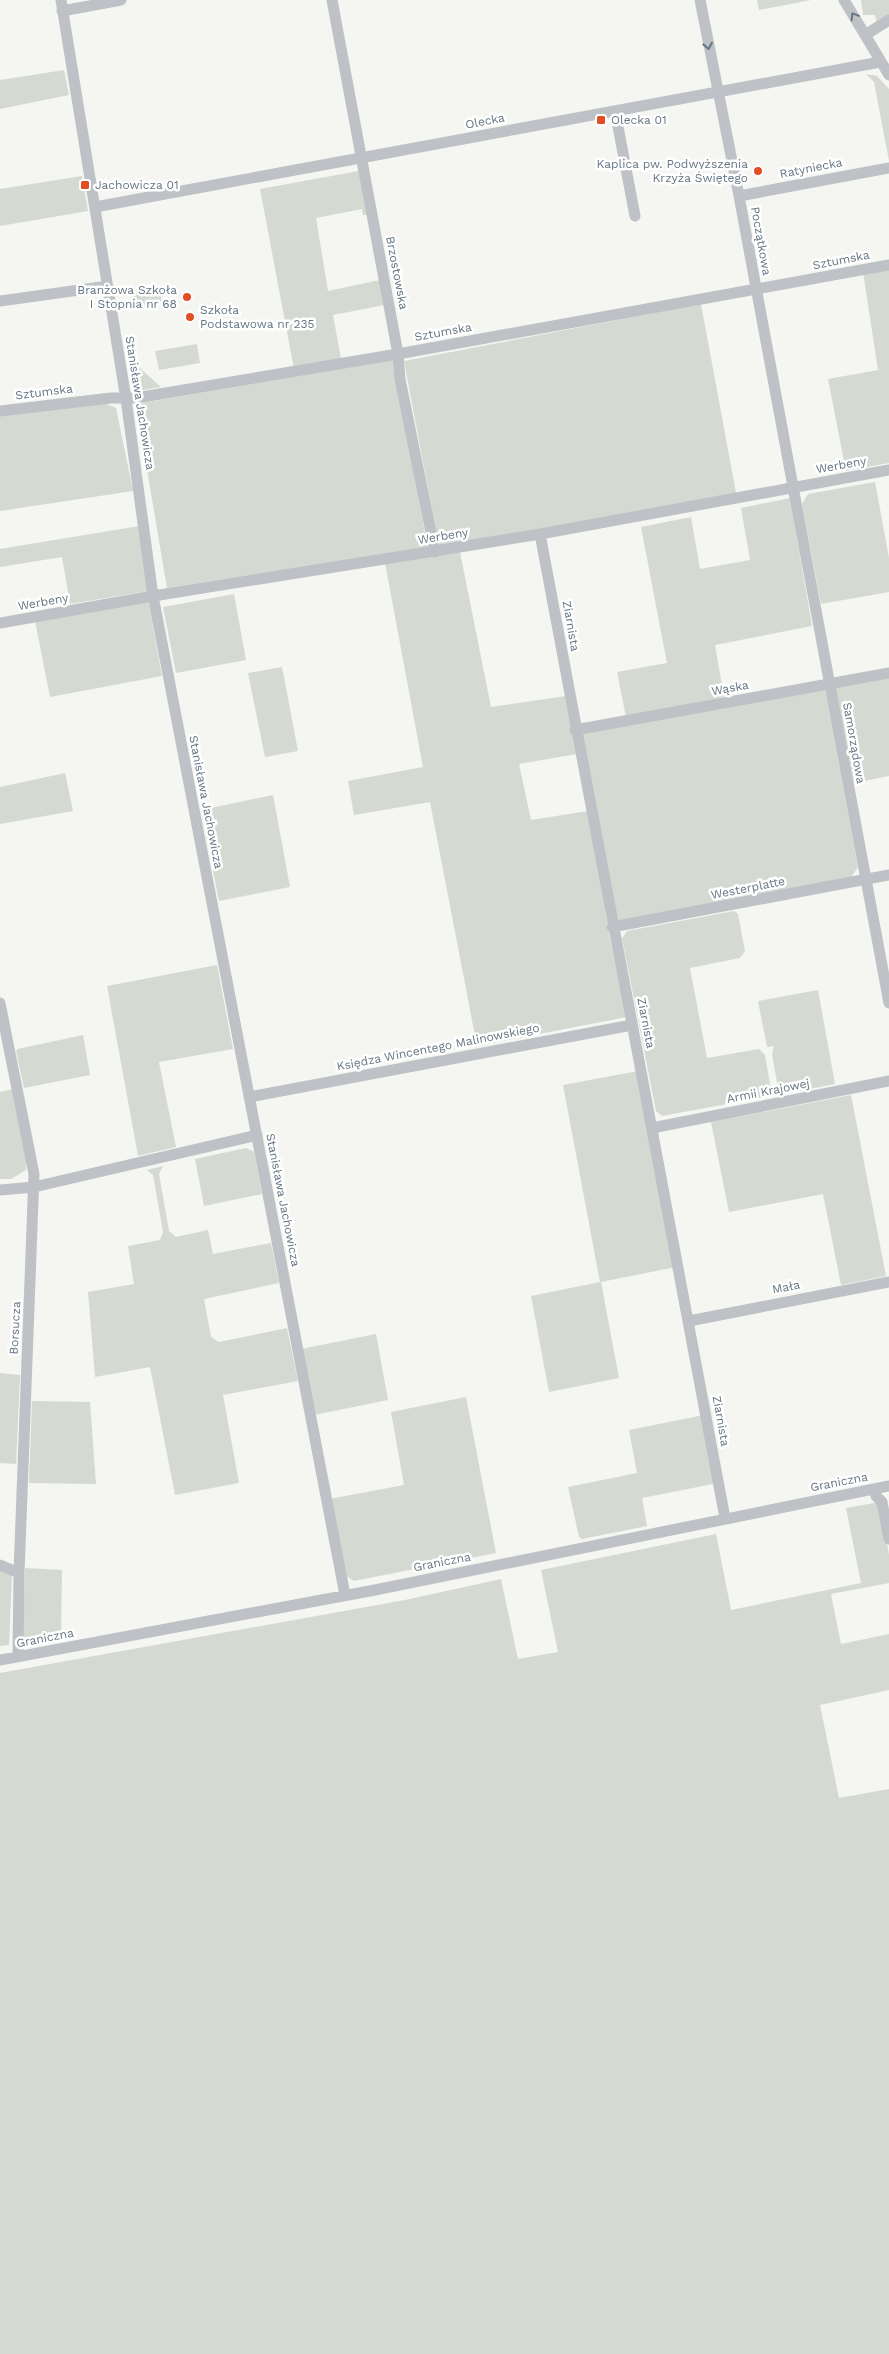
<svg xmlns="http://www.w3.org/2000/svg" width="889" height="2354" font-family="'Work Sans',sans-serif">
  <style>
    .green { fill: #d4dad1 }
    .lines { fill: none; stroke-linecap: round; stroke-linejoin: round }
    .minor { stroke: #bec2c6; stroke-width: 11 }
    .oneway { stroke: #647683 }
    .poi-dot { fill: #e44d23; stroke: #fff; stroke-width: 2 }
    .labels { text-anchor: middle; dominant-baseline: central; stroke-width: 5; stroke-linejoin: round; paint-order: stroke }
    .poi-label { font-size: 12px; fill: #647683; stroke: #fff; text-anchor: start }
    .street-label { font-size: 12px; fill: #647683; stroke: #fff }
  </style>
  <rect width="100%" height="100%" fill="#f5f5f1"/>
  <path class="green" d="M 757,0 L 811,0 L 759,10 Z
    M 861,0 L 889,0 L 889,19 L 877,26 L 875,15 L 863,15 Z
    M 64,70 L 69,95 L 0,109 L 0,80 Z
    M 866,74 L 877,76 L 889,89 L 889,161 L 874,82 Z
    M 359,171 L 367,215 L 363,215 L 362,209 L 316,218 L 328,291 L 380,280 L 385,305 L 333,315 L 341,359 L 294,369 L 260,189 Z
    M 82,176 L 88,211 L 0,226 L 0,189 Z
    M 889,268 L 889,463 L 846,471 L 828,379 L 878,370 L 863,272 Z
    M 159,289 L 162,302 L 135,307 L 133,294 Z
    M 701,304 L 736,493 L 439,547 L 404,361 Z
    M 197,344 L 200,363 L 159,370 L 155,351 Z
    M 393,360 L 428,548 L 167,588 L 136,404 Z
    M 132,361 L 161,387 L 138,391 Z
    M 104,403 L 116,408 L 133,491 L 0,511 L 0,416 Z
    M 875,482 L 889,558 L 889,592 L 821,604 L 802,504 L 808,494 Z
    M 790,498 L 812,626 L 715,645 L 724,697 L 626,717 L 617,672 L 667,663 L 641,527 L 691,517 L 700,569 L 750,560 L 741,508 Z
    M 139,526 L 148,591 L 70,604 L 62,557 L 0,567 L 0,549 Z
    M 460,552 L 491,707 L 566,696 L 577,754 L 519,764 L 531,820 L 588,811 L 609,934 L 627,1017 L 477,1046 L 430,802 L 354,815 L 348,781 L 423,767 L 385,563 Z
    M 234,594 L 246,660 L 176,673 L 163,607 Z
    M 148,600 L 162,676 L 50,697 L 35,621 Z
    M 282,667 L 298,751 L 265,757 L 248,673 Z
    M 889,677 L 889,776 L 854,783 L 835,687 Z
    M 825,689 L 858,867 L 850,879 L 615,922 L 579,734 Z
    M 65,773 L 73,811 L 0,824 L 0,787 Z
    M 273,795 L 290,887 L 219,901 L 201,810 Z
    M 734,911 L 738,914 L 745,951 L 740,958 L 690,968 L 707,1058 L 759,1049 L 765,1055 L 771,1090 L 766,1097 L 662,1116 L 656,1111 L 622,938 L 627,931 Z
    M 217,965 L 233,1049 L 159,1062 L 176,1147 L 138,1156 L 107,986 Z
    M 818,990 L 835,1084 L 785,1094 L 778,1088 L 772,1054 L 774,1046 L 767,1047 L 758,1001 Z
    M 83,1035 L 90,1075 L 24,1088 L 16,1051 L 18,1049 Z
    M 638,1071 L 676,1267 L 601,1282 L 619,1378 L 549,1392 L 531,1296 L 600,1282 L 563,1085 Z
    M 14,1089 L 27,1157 L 26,1170 L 11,1179 L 0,1179 L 0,1092 Z
    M 851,1095 L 886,1276 L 841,1285 L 823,1194 L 729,1212 L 711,1122 Z
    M 246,1148 L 254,1152 L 262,1194 L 204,1206 L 195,1159 Z
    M 163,1166 L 159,1174 L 169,1231 L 176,1237 L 208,1230 L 213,1254 L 271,1243 L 279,1283 L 204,1299 L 211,1337 L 219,1342 L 287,1328 L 298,1381 L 223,1395 L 239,1483 L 175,1495 L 150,1367 L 95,1377 L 88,1292 L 134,1284 L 128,1246 L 160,1240 L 163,1232 L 153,1175 L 147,1170 Z
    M 376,1334 L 388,1400 L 314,1415 L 301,1349 Z
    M 0,1373 L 20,1375 L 16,1464 L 0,1463 Z
    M 466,1397 L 496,1553 L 354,1581 L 343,1574 L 329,1499 L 404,1485 L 391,1412 Z
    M 32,1401 L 90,1402 L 96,1484 L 29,1483 Z
    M 704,1415 L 718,1483 L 642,1498 L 647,1526 L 582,1539 L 579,1537 L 568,1487 L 637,1473 L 629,1430 Z
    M 880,1502 L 889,1555 L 889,1583 L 831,1594 L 841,1644 L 889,1634 L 889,1690 L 820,1705 L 839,1798 L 889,1789 L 889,2354 L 0,2354 L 0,1673 L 405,1600 L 501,1579 L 518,1659 L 558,1652 L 541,1570 L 716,1534 L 731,1610 L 861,1583 L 846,1508 Z
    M 25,1568 L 62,1570 L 61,1635 L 29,1641 L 23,1636 Z
    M 0,1569 L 12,1574 L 9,1645 L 0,1646 Z"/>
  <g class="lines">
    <path class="minor" d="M 61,0 L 126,399 L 153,596 L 345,1595
      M 332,0 L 398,354 L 400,379 L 435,552
      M 700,0 L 739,196 L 889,1003
      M 844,0 L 889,75
      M 62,11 L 121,0
      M 865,35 L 889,20
      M 615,111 L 635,216
      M 739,196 L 889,168
      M 95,207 L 880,62
      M 0,301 L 108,286
      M 0,411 L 111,398 L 136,398 L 398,354 L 889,265
      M 540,534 C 600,862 665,1190 725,1518
      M 0,623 L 153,596 L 540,534 L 889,470
      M 575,730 L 889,673
      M 612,927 L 889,875
      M 0,1003 L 34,1174 L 19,1573 L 18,1657
      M 249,1097 L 632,1025
      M 652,1128 L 889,1081
      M 0,1190 L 34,1187 L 257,1135
      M 689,1321 L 889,1282
      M 875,1489 L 876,1496 L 882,1502 L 889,1539
      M 0,1565 L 19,1573
      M 0,1660 L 375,1590 L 889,1486"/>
  </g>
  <defs><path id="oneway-chevron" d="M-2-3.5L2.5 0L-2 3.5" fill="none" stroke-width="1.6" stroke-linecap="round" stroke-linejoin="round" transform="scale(1.25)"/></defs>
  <g class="oneway">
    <use href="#oneway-chevron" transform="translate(854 16) rotate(-121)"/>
    <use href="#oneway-chevron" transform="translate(708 46) rotate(80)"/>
  </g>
  <g class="poi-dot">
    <rect x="596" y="115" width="10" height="10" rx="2.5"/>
    <circle cx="758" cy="171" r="5"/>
    <rect x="80" y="180" width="10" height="10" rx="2.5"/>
    <circle cx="187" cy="297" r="5"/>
    <circle cx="190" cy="317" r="5"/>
  </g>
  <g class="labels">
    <g class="poi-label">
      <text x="611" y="120">Olecka 01</text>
      <text x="748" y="164" text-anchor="end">Kaplica pw. Podwyższenia<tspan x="748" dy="14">Krzyża Świętego</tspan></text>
      <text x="95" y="185">Jachowicza 01</text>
      <text x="177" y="290" text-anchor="end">Branżowa Szkoła<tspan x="177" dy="14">I Stopnia nr 68</tspan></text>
      <text x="200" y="310">Szkoła<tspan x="200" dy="14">Podstawowa nr 235</tspan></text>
    </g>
    <g class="street-label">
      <text transform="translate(485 121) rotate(-11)">Olecka</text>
      <text transform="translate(811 168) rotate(-11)">Ratyniecka</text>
      <text transform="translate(761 241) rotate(80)">Początkowa</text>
      <text transform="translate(841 260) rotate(-11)">Sztumska</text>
      <text transform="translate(397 273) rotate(79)">Brzostowska</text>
      <text transform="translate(443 332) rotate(-10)">Sztumska</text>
      <text transform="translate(44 392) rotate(-7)">Sztumska</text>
      <text transform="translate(140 403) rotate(81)">Stanisława Jachowicza</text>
      <text transform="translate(841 465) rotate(-10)">Werbeny</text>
      <text transform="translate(443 536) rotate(-9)">Werbeny</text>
      <text transform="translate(43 602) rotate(-10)">Werbeny</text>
      <text transform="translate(571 626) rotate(80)">Ziarnista</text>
      <text transform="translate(730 688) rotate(-10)">Wąska</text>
      <text transform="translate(854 743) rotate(80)">Samorządowa</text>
      <text transform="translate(206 802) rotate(79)">Stanisława Jachowicza</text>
      <text transform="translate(748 888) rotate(-11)">Westerplatte</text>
      <text transform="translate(646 1023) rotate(79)">Ziarnista</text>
      <text transform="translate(438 1047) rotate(-11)">Księdza Wincentego Malinowskiego</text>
      <text transform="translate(768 1091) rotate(-11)">Armii Krajowej</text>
      <text transform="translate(283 1200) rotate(79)">Stanisława Jachowicza</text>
      <text transform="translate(786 1287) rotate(-11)">Mała</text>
      <text transform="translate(15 1328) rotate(-87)">Borsucza</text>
      <text transform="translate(721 1421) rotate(80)">Ziarnista</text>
      <text transform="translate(839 1482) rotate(-11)">Graniczna</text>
      <text transform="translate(442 1562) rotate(-11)">Graniczna</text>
      <text transform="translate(45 1638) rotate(-11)">Graniczna</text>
    </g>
  </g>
</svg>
